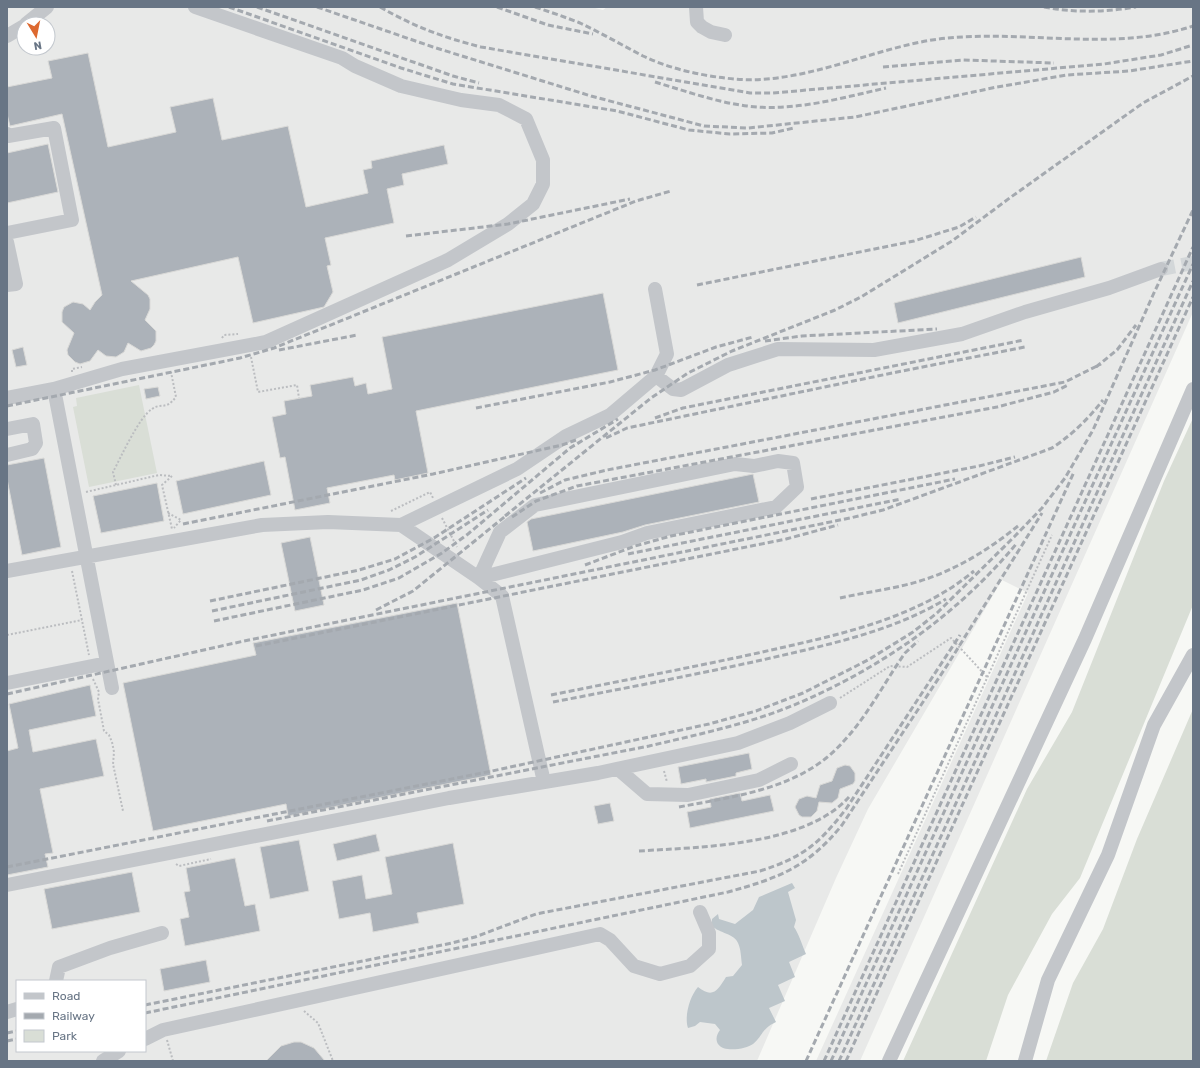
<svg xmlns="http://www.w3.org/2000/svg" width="1200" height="1068" font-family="Rubik,sans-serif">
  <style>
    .built { fill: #e8e9e8; fill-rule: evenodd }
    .green { fill: #d9ded6 }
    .water { fill: #bdc6cb }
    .building { fill: #acb2b9; stroke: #d9d9d7 }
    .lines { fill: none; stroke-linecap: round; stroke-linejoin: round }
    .minor-tunnel { stroke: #d3d7d9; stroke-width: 14; stroke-dasharray: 14 7; stroke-linecap: butt }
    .path { stroke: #bbbdc0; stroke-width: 2; stroke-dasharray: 2 2; stroke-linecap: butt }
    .minor { stroke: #c3c6ca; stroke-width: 14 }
    .rail { stroke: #a4a9af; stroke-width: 3; stroke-dasharray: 6 3; stroke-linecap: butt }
  </style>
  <rect width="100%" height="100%" fill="#f7f8f5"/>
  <path class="built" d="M 7,7 L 591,7 L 603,10 L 607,7 L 1193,7 L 1193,312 L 860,1061 L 816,1061 L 1028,593 L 1002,580 L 868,809 L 836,878 L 757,1061 L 7,1061 ZM 24,24 L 48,24 L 48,48 L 24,48 ZM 17,981 L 145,981 L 145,1051 L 17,1051 Z"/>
  <path class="green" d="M 139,385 L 157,473 L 89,487 L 73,407 L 77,406 L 76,398 Z
    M 1193,418 L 1193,605 L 1080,878 L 1052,914 L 1008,995 L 986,1061 L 903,1061 L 1027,789 L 1072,712 L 1164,481 Z
    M 1193,709 L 1193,1061 L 1046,1061 L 1073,983 L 1103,929 L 1137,839 Z"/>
  <path class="water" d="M 792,883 L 795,888 L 788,892 L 796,920 L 794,927 C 799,934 802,945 806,954 L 789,962 L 795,977 L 778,985 L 785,1001 L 769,1008 L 776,1022 C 761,1029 763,1036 753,1044 C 746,1049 724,1053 718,1044 C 715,1039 717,1034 720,1030 L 715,1024 L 700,1022 L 695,1026 L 688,1028 C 684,1016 690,996 698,987 C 713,999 718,990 726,977 L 733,976 L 742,965 C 741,958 741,949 738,943 C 735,934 719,933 712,926 L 712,919 L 718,914 L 719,919 L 735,924 L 753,910 L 759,897 Z"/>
  <path class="building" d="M 88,53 L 108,147 L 176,132 L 170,107 L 213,98 L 222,140 L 288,126 L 306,207 L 368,193 L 363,170 L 372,168 L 371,161 L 444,145 L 448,164 L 402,174 L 404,185 L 387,189 L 394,223 L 325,238 L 331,265 L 327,266 L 333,292 L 324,307 L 253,323 L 238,257 L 131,281 L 148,295 L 150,299 L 150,309 L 145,320 L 156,331 L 156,341 L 154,345 L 151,348 L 141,351 L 128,343 L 124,352 L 116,357 L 106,356 L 98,350 L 90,361 L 80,364 L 75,362 L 68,355 L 67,350 L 74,333 L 62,322 L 62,312 L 64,307 L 73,302 L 83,304 L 90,310 L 95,302 L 102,295 L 62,114 L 10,126 L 7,114 L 7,87 L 52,78 L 48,61 Z
    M 48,144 L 58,192 L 7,203 L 7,153 Z
    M 1081,257 L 1085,277 L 898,323 L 894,303 Z
    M 603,293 L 618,370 L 416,411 L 428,473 L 395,480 L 394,475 L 327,488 L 330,503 L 295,510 L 285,457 L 280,458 L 272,417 L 286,414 L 284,401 L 312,396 L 310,385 L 353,377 L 355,386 L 366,383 L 368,394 L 392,389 L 382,337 Z
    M 23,347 L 27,365 L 16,367 L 12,350 Z
    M 158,387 L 160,396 L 146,399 L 144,389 Z
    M 44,458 L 61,547 L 22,555 L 7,479 L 7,465 Z
    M 264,461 L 271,495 L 183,514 L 176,481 Z
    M 753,474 L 759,502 L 645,525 L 623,532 L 533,551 L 527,522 L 531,519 Z
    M 157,483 L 164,521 L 101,533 L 93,496 Z
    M 310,537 L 324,605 L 295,611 L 281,543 Z
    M 457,603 L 491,775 L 288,816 L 286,804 L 153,831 L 123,683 L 256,655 L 253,643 Z
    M 90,685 L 96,716 L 29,730 L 33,752 L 96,739 L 104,776 L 40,789 L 53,853 L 45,854 L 48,867 L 7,875 L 7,751 L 18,748 L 9,704 Z
    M 749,753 L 752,769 L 736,773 L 736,776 L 706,782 L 706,779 L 681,784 L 678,767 Z
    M 845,765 L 850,766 L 855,773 L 855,781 L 853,784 L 840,789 L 838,798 L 832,803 L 819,802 L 817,811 L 811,817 L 802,817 L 799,815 L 795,807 L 799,799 L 807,796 L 816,798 L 820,785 L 832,781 L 837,768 Z
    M 740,793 L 742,801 L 770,795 L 774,811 L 690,828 L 687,812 L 711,807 L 710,799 Z
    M 610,803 L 614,821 L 598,824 L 594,806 Z
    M 376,834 L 380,851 L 337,861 L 333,844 Z
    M 299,840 L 309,891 L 270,899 L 260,847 Z
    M 453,843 L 464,904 L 417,913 L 419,923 L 373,932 L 370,913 L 339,919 L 332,881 L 362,875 L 366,899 L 392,894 L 385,857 Z
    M 235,858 L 245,906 L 255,904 L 260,931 L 185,946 L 180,919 L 189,917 L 184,892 L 190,891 L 186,868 Z
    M 132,872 L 140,912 L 52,929 L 44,889 Z
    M 206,960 L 210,982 L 164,991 L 160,969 Z
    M 294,1042 L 301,1042 L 314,1048 L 325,1061 L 266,1061 L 281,1046 Z"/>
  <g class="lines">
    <path class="minor-tunnel" d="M 1161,269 L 1193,263"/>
    <path class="path" d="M 222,338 L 224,335 L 238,334
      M 251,357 L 258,392 L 297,385 L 299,398
      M 72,372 L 72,369 L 82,367
      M 116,485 L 113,472 C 121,457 139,417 152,409 C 162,402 165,411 176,397 L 171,372
      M 86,492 L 159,475 L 172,476 L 162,485 L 172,529
      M 391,511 L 430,492 L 433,498
      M 168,513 L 181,520 L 174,528
      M 442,518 L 457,547
      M 72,571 L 89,655
      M 7,635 L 82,620
      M 93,679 L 99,692 L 98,699 L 104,731 L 109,735 L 112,742 L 114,752 L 113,764 L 123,811
      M 840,698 L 890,666 L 907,667 L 951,638 L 987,677
      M 664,771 L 667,782
      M 176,864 L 179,866 L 211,859
      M 898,874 L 1052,535
      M 304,1011 L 318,1023 L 333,1061
      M 167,1040 L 173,1061"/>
    <path class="minor" d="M 696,7 L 697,22 L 702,27 L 711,32 L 725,35
      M 26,24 L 47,7
      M 7,36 L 24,26
      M 7,134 L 8,136 L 54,128 L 72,220 L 7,233
      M 7,242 L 16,284 L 7,285
      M 656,376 L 673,389 L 681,390 L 728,365 L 778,349 L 874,350 L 962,334 L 1025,312 L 1109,288 L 1161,269
      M 54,389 L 122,369 L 266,342 L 448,260 L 508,224 L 533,204 L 543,184 L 543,160 L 526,119 L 499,105 L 461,100 L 401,86 L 355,66 L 342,58 L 195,7
      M 7,398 L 54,389 L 112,688
      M 7,429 L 33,424 L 36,443 L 32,449 L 7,455
      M 778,461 L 793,463 L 797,487 L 776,507 L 647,533 L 622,542 L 479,578 L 500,532 L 535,505 L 735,464 L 754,466 Z
      M 401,525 L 517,469 L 566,436 L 610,415 L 656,376 L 667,354 L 655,289
      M 7,571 L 262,525 L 328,522 L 401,525 L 479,578 L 502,596 L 544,782
      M 7,683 L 107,663
      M 618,769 L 647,794 L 688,795 L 759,780 L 791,764
      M 7,885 L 449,798 L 598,773 L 738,743 L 790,723 L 830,703
      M 56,981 L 59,967 L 110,948 L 162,933
      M 7,1012 L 17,1009
      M 145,1039 L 163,1030 L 600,934 L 610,940 L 634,966 L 660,974 L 690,966 L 709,949 L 709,933 L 700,912
      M 103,1061 L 119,1051
      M 889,1061 L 1085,639 L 1193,389
      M 1025,1061 L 1048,980 L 1108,855 L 1154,725 L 1193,655"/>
    <path class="rail" d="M 229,7 L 401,68 L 453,84 L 617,111 L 689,130 L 730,134 L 772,133 L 794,128
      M 257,7 L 453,76 L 479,83
      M 317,7 L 433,47 L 591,96 L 704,126 L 748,128 L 855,117 L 997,87 L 1067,75 L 1129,71 L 1193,61
      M 380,7 C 415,27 442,37 481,47 L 750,93 L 773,93 L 1104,64 L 1161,55 L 1193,45
      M 497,7 L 548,25 L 593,34
      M 535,7 C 550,12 565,17 580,23 C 601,33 622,45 643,56 C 668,68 698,75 725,78 C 796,88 864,51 932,40 C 1019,27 1109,54 1193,26
      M 1044,7 C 1074,13 1106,12 1136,7
      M 883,67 L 963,60 L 1054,63
      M 655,82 C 685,91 716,102 747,106 C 794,112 841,98 886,88
      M 406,236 L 508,224 L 630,199
      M 697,285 L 914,241 L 959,227 L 976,217
      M 765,341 L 802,336 L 937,329
      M 279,350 L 357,335
      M 1096,367 L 1117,350 L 1136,325
      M 7,406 L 240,358 L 274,348 L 636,201 L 671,191
      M 476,408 L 610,382 L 655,370 L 716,347 L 753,337
      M 655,418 L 683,408 L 1024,340
      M 606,438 L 627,428 L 897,372 L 1025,347
      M 540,493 L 565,480 L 607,470 L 1065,382 L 1101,364
      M 811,499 L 979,466 L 1015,457
      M 505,516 L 651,398 L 688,373 L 732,351 L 835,310 L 861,297 L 952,241 L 1011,197 L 1143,103 L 1193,76
      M 512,517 L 536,501 L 577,486 L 997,407 L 1054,392 L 1068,385
      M 183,524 L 433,474 L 562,445 L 576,440
      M 628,554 L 901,499
      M 585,565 L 635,546 L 671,536 L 955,479
      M 840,598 C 866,592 894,589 920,581 C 956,570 988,550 1018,526
      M 210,601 L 359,570 L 395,559 L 434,538 L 526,478
      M 376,610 L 413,591 L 508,514
      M 212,611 L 361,580 L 389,570 L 415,557 L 488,510
      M 214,621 L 363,590 L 399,578 L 442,553 L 468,534 L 570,448 L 618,419
      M 256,646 L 786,539 L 838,525
      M 7,694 L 244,641 L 850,518 L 883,510 L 1052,448 C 1073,434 1088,419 1103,400
      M 551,695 C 620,681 689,668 758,653 C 832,636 914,621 974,571
      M 553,702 C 626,688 699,674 771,658 C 831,644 893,631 946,599
      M 679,807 C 736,796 801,789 842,743 C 867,717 884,683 905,653 L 918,641
      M 267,821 L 649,746 C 700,734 753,723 801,702 C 884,666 959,613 1017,543
      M 639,851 C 701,847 805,846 849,797
      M 7,867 L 492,771 L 709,724 L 756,711 L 803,693 L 868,660 L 913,632 L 937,613 L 1014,537 L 1042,508 L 1065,478 L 1093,430 L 1153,295 L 1193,210
      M 145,1005 L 452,943 L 475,937 L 536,914 L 760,871 C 803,857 818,845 846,809 L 960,635
      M 145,1013 L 728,892 C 779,878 808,867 842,825 L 948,664 L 1042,513
      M 7,1033 L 17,1031
      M 7,1041 L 17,1039
      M 806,1061 L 1074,472
      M 824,1061 L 1193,247
      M 831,1061 L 1193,264
      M 839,1061 L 1193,281
      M 846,1061 L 1193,297"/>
  </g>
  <rect width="1200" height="1068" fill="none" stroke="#687585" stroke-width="16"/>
  <rect x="16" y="980" width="130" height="72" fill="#ffffff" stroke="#c3c8ce"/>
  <rect x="24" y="993" width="20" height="6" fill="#c3c6ca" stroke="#c3c8ce"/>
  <text x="52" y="1000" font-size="12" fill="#687585">Road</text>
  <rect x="24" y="1013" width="20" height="6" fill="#a4a9af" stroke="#c3c8ce"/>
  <text x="52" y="1020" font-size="12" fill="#687585">Railway</text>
  <rect x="24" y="1030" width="20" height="12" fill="#d9ded6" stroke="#c3c8ce"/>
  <text x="52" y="1040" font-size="12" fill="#687585">Park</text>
  <g transform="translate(36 36) rotate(170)"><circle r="19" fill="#ffffff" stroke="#c3c8ce"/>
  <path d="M0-3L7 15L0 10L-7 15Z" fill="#dd6930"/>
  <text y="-6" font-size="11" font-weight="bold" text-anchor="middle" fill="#687585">N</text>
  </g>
</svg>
